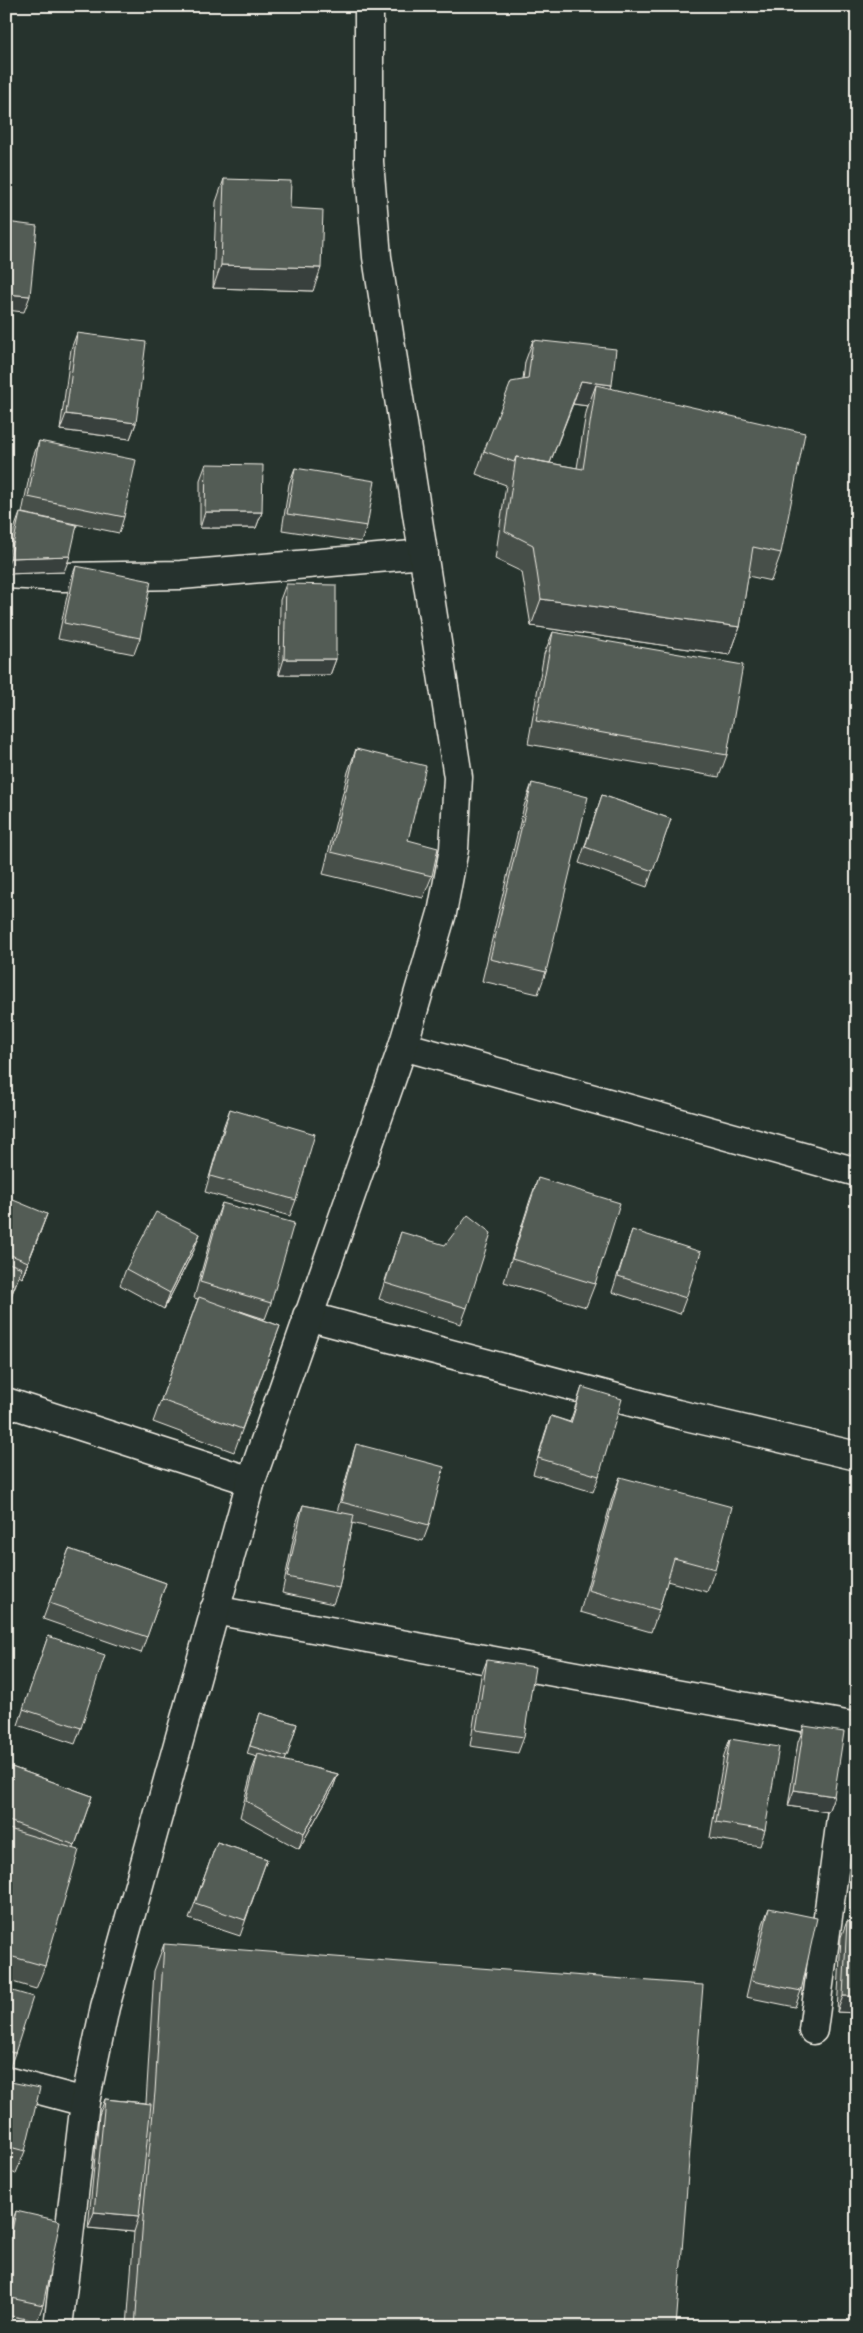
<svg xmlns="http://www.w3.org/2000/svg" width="863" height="2333" font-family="'Architects Daughter',sans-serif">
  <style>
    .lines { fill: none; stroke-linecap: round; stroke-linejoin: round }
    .minor-casing { stroke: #f4f1e8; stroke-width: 31 }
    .major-casing { stroke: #f4f1e8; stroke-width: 31 }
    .minor { stroke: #26332d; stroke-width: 28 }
    .major { stroke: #26332d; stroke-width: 28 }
    .wall { fill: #474f49; stroke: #f4f1e8; fill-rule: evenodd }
    .shaded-wall { fill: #39403c; stroke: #f4f1e8 }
    .building { fill: #525c55; stroke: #f4f1e8 }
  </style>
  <rect width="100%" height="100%" fill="#26332d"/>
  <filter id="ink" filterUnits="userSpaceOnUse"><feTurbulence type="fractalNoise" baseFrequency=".02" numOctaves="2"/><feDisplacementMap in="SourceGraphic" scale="10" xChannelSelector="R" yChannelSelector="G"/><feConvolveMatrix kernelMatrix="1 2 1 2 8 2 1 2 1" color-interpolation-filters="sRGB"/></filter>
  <g filter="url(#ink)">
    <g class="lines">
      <defs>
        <path id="minor" d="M 6,574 L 63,577 L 181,575 L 424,554
          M 403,1046 L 857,1172
          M 307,1316 L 677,1414 L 857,1456
          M 6,1402 L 251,1481
          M 214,1610 L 857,1727
          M 813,2030 L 853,1727
          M 6,2081 L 85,2102"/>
        <path id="major" d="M 58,2327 L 85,2102 L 105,2007 L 251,1481 L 403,1046 L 442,913 L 454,849 L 458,777 L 377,257 L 369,162 L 369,6"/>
      </defs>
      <use href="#minor" class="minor-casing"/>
      <use href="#major" class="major-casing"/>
      <use href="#minor" class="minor"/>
      <use href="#major" class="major"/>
    </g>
    <path class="wall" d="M 224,179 L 290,208 L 313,291 L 213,288 L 216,202 Z
      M 77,333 L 136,423 L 130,439 L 60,430 L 71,349 Z
      M 533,340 L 612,385 L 611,388 L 781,553 L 771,581 L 748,576 L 740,627 L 730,655 L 531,626 L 522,572 L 495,559 L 506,485 L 476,474 L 484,451 L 523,380 L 525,362 ZM 573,404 L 588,406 L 586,413 L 577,468 L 550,463 Z
      M 39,441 L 124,517 L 119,533 L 22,513 L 33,457 Z
      M 206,464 L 262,512 L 256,528 L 200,528 L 200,480 Z
      M 295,468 L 367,526 L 361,542 L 282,530 L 289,484 Z
      M 20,513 L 64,572 L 6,574 L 6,566 L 14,529 Z
      M 76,566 L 140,638 L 134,654 L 58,639 L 70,582 Z
      M 286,584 L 336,659 L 330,675 L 279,675 L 280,600 Z
      M 553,632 L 727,755 L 719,777 L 528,744 L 544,654 Z
      M 356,749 L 408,840 L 432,876 L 423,898 L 323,874 L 348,772 Z
      M 532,783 L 546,972 L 538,994 L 482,981 L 524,806 Z
      M 602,795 L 671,819 L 647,887 L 579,863 Z
      M 230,1109 L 296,1200 L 290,1216 L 205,1192 L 224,1125 Z
      M 538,1178 L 595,1284 L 586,1307 L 504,1282 L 530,1200 Z
      M 6,1197 L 41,1230 L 22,1278 L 19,1276 L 6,1309 Z
      M 222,1203 L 271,1303 L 265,1319 L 240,1311 L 280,1326 L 234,1452 L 153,1422 L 198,1299 L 194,1298 L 216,1219 Z
      M 632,1230 L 686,1298 L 680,1314 L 612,1292 Z
      M 401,1232 L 467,1308 L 461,1324 L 379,1299 Z
      M 194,1250 L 164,1309 L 120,1285 L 126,1269 Z
      M 582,1387 L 599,1476 L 593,1492 L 533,1474 L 545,1433 L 551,1416 L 570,1422 Z
      M 356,1444 L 429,1525 L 423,1541 L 352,1523 L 339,1588 L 333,1604 L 282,1593 L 297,1521 L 303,1505 L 337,1512 L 351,1460 Z
      M 620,1477 L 715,1569 L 707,1592 L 667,1581 L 659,1610 L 651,1632 L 580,1612 L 612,1499 Z
      M 69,1549 L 166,1583 L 141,1653 L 43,1619 Z
      M 48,1636 L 81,1728 L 75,1744 L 18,1725 Z
      M 487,1660 L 524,1737 L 518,1753 L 470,1746 L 481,1676 Z
      M 260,1713 L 297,1724 L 285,1761 L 338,1774 L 332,1790 L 299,1849 L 240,1817 L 252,1770 L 257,1757 L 247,1754 Z
      M 804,1726 L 834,1796 L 828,1812 L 788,1806 L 798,1742 Z
      M 730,1739 L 765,1830 L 760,1846 L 710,1838 L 724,1755 Z
      M 6,1765 L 92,1796 L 74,1848 L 45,1966 L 36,1989 L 6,1980 Z
      M 217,1842 L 267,1859 L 240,1936 L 189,1919 Z
      M 857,1879 L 857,1916 L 850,1914 Z
      M 769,1908 L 801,1991 L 795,2007 L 746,1997 L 763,1924 Z
      M 847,1921 L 857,1925 L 857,2013 L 837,2012 L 841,1937 Z
      M 164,1944 L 676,2327 L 127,2327 L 134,2232 L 88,2228 L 99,2115 L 105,2099 L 146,2103 L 154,1971 Z
      M 6,1989 L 15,2053 L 9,2069 L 6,2068 Z
      M 6,2081 L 25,2151 L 16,2173 L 6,2171 Z
      M 16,2211 L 43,2305 L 37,2321 L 6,2315 L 6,2247 L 10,2227 Z"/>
    <path class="shaded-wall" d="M 221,265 L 321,268 L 313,291 L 213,288 Z
      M 6,294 L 30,296 L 24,312 L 6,310 Z
      M 581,381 L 612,385 L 604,408 L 596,385 L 588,406 L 573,404 Z
      M 66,414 L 136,423 L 130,439 L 60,430 Z
      M 205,512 L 262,512 L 256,528 L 200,528 Z
      M 70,556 L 64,572 L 6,574 L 6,569 L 10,558 Z
      M 541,599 L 740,627 L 730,655 L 531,626 Z
      M 284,659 L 336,659 L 330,675 L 279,675 Z
      M 47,1214 L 41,1230 L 22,1278 L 28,1262 Z
      M 200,1234 L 194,1250 L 164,1309 L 170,1293 Z
      M 338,1774 L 332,1790 L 299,1849 L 304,1833 Z
      M 794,1790 L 834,1796 L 828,1812 L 788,1806 Z
      M 843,1996 L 857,1996 L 857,2013 L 837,2012 Z
      M 94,2212 L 139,2216 L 134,2232 L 88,2228 Z"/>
    <path class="building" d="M 224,179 L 291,181 L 290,208 L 323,210 L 321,268 L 221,265 Z
      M 6,222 L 37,226 L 30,296 L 6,294 Z
      M 77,333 L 146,342 L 136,423 L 66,414 Z
      M 533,340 L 616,349 L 612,385 L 581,381 L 550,463 L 516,457 L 514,462 L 484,451 L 511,382 L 528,379 Z
      M 596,385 L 805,433 L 781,553 L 753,547 L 740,627 L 541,599 L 533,545 L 505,531 L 516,457 L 583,469 Z
      M 39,441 L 136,460 L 124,517 L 28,497 Z
      M 206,464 L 263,465 L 262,512 L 205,512 Z
      M 295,468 L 375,481 L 367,526 L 287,514 Z
      M 20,513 L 77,525 L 70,556 L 10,558 Z
      M 76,566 L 151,581 L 140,638 L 64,623 Z
      M 286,584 L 336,585 L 336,659 L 284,659 Z
      M 553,632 L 743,665 L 727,755 L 536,721 Z
      M 356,749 L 426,766 L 408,840 L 438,848 L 432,876 L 331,852 Z
      M 532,783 L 588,797 L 546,972 L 490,959 Z
      M 602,795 L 671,819 L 653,871 L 585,847 Z
      M 230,1109 L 315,1134 L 296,1200 L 210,1176 Z
      M 538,1178 L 620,1203 L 595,1284 L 512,1259 Z
      M 6,1197 L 47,1214 L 28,1262 L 6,1253 Z
      M 222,1203 L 294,1223 L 271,1303 L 200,1282 Z
      M 156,1212 L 200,1234 L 170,1293 L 126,1269 Z
      M 468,1215 L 491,1233 L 467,1308 L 385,1283 L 401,1232 L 445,1245 Z
      M 632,1230 L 701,1252 L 686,1298 L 618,1276 Z
      M 6,1262 L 22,1268 L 6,1308 Z
      M 199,1297 L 280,1326 L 242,1429 L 161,1400 Z
      M 582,1387 L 622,1399 L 599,1476 L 538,1458 L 551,1416 L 571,1423 Z
      M 356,1444 L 444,1467 L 429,1525 L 341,1502 Z
      M 620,1477 L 732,1507 L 715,1569 L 674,1558 L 659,1610 L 588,1590 Z
      M 303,1505 L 354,1515 L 339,1588 L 287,1577 Z
      M 69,1549 L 166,1583 L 147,1637 L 49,1603 Z
      M 48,1636 L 105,1655 L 81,1728 L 23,1709 Z
      M 487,1660 L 535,1667 L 524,1737 L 476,1730 Z
      M 260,1713 L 297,1724 L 287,1757 L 250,1746 Z
      M 804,1726 L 844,1732 L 834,1796 L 794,1790 Z
      M 730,1739 L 779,1747 L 765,1830 L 716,1822 Z
      M 258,1754 L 338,1774 L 304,1833 L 246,1801 Z
      M 6,1765 L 92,1796 L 75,1845 L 6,1820 Z
      M 6,1828 L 79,1850 L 45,1966 L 6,1955 Z
      M 217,1842 L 267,1859 L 245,1920 L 195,1903 Z
      M 769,1908 L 817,1918 L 801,1991 L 752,1981 Z
      M 847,1921 L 857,1925 L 857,1996 L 843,1996 Z
      M 164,1944 L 703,1985 L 676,2327 L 135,2327 L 144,2205 L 155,2092 Z
      M 6,1989 L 33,1997 L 15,2053 L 6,2051 Z
      M 6,2081 L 40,2088 L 25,2151 L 6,2146 Z
      M 105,2099 L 151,2104 L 139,2216 L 94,2212 Z
      M 16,2211 L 60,2221 L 43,2305 L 6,2297 L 6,2259 Z"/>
  </g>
  <rect width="863" height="2333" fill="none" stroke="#26332d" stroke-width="25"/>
  <rect x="12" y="12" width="838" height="2308" fill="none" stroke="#f4f1e8" stroke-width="2" filter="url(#ink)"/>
</svg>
